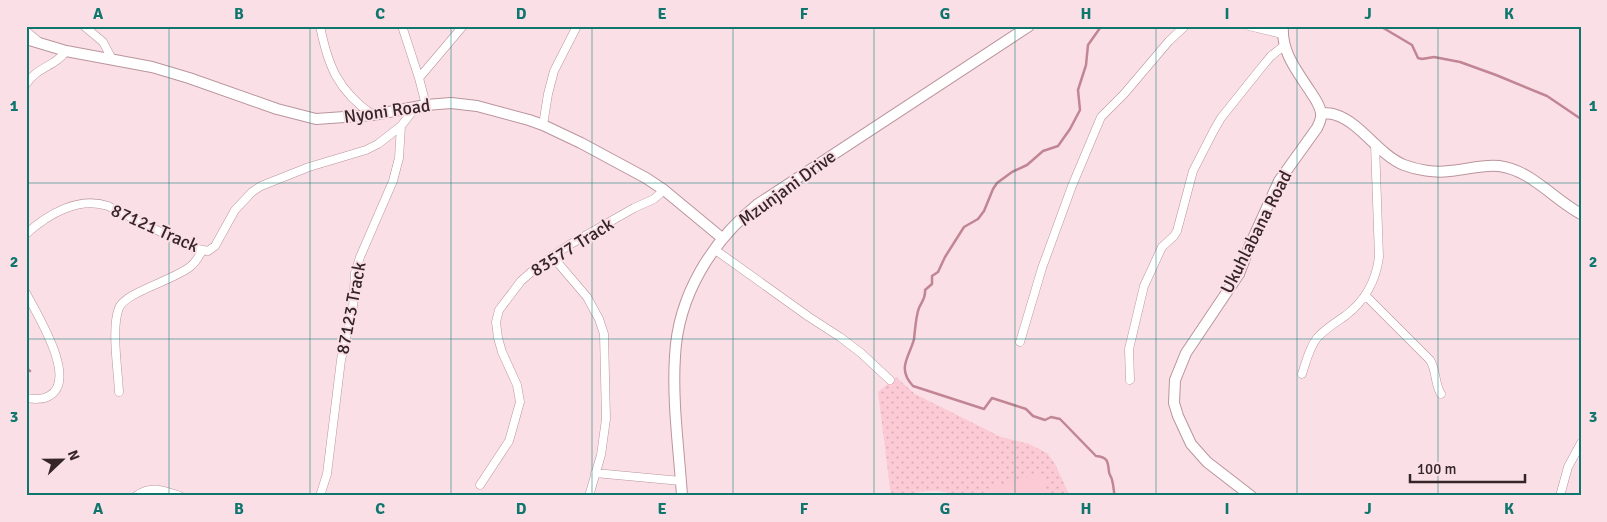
<svg xmlns="http://www.w3.org/2000/svg" width="1607" height="522" font-family="Signika,sans-serif">
  <style>
    .park { fill: url(#park-dots) }
    .pitch { fill: #fbcad5 }
    .lines { fill: none; stroke-linecap: round; stroke-linejoin: round }
    .stream { stroke: #c18594; stroke-width: 2.5 }
    .street-casing { stroke: #bb949d; stroke-width: 9 }
    .secondary-casing { stroke: #bb949d; stroke-width: 12 }
    .street { stroke: #fff; stroke-width: 8 }
    .secondary { stroke: #fff; stroke-width: 10 }
    .grid { fill: none; stroke: #0f766e; stroke-width: 1; stroke-opacity: 0.55 }
    .labels { text-anchor: middle; dominant-baseline: central; stroke-width: 4; stroke-linejoin: round; paint-order: stroke }
    .street-label { font-size: 18px; fill: #352529; stroke: #fae0e6 }
    .neatline { fill: none; stroke: #0f766e; stroke-width: 2 }
    .grid-label { font-size: 16px; text-anchor: middle; font-weight: bold; fill: #0f766e }
  </style>
  <defs>
    <pattern id="park-dots" width="8" height="8" patternUnits="userSpaceOnUse" patternTransform="scale(1.25)"><rect width="8" height="8" fill="#fbcad5"/><path d="M2 2h.1M6 6h.1" fill="none" stroke="#d8adb7" stroke-width="1.8" stroke-linecap="round"/></pattern>
  </defs>
  <rect width="100%" height="100%" fill="#fae0e6"/>
  <path class="park" d="M 896,377 L 915,394 L 1001,437 L 1029,444 L 1047,453 L 1055,464 L 1070,496 L 953,496 C 938,484 909,496 891,496 L 878,392 Z"/>
  <path class="pitch" d="M 1042,473 L 1048,496 L 985,496 L 983,490 Z"/>
  <g class="lines">
    <path class="stream" d="M 1102,26 L 1100,28 L 1088,45 L 1086,65 L 1078,90 L 1080,110 L 1070,129 L 1058,146 L 1043,151 L 1027,165 L 1012,172 L 997,183 L 993,189 L 984,211 L 978,219 L 964,227 L 945,257 L 938,272 L 932,276 L 932,284 L 925,290 C 926,298 922,301 919,308 C 916,315 915,330 914,339 C 910,356 896,368 913,386 L 984,409 L 992,398 L 1026,409 L 1033,416 L 1045,420 L 1051,417 L 1060,419 L 1096,456 C 1108,457 1108,462 1109,472 C 1109,474 1112,478 1112,480 C 1114,486 1113,490 1115,496
      M 1380,26 L 1412,45 L 1418,58 L 1422,59 L 1434,57 L 1460,62 L 1496,75 L 1547,96 L 1581,119
      M 26,368 L 30,371"/>
    <defs>
      <path id="street" d="M 84,26 L 103,42 L 112,59
        M 320,26 C 328,66 338,91 373,115
        M 402,26 L 419,78
        M 1249,26 L 1282,34
        M 26,31 L 38,41
        M 26,84 C 38,66 55,67 66,51
        M 426,105 L 419,78 L 463,26
        M 543,125 L 548,94 L 554,71 L 577,26
        M 26,234 C 48,214 79,196 108,206 L 193,248 L 208,251 L 215,246 L 235,210 L 252,192 L 261,186 L 309,167 L 366,150 L 378,144 L 401,126 L 416,107
        M 714,249 L 809,317 L 840,337 L 861,353 L 890,380
        M 552,256 L 587,297 L 599,319 L 604,334 L 606,419 L 601,455 L 589,496
        M 26,293 C 36,313 79,380 49,396 C 42,400 34,399 26,398
        M 1365,295 L 1430,360 C 1437,371 1434,383 1441,394
        M 1020,342 L 1042,268 L 1072,186 L 1101,117 L 1124,94 L 1169,41 L 1185,26
        M 1302,374 C 1306,362 1309,348 1317,338 C 1325,329 1335,323 1345,316 C 1364,302 1376,281 1379,257 L 1375,144
        M 1130,380 L 1129,349 L 1144,286 L 1162,247 L 1174,236 L 1177,231 L 1193,171 L 1213,132 L 1221,118 L 1261,68 L 1271,56 L 1285,45
        M 119,392 C 118,370 111,327 119,308 C 125,292 175,280 191,266 C 196,262 199,256 202,251
        M 595,473 L 681,481
        M 480,485 L 509,441 L 520,402 L 517,385 L 502,352 L 498,338 L 496,322 L 499,310 L 521,281 L 537,267 L 569,245 L 634,208 L 654,199 L 664,190
        M 136,496 C 151,485 164,490 180,496
        M 320,496 L 327,474 L 341,360 L 353,307 L 355,273 L 360,257 L 393,181 L 399,158 L 401,126
        M 1560,496 L 1568,467 L 1581,443"/>
      <path id="secondary" d="M 26,39 L 66,51 L 152,67 L 189,78 L 277,109 L 316,119 L 373,115 L 426,105 L 451,103 L 477,106 L 529,120 L 543,125 L 581,143 L 646,178 L 664,190 L 722,238
        M 1321,113 C 1326,113 1331,113 1336,115 C 1361,123 1379,155 1404,165 C 1417,170 1435,173 1449,171 C 1466,170 1482,164 1499,166 C 1531,170 1553,199 1581,214
        M 682,496 C 679,449 672,402 675,356 C 678,295 712,241 758,204 L 1029,26
        M 1251,496 L 1207,462 L 1191,444 L 1178,416 L 1174,403 L 1175,380 L 1186,353 L 1239,274 L 1250,245 L 1279,181 L 1317,128 C 1319,124 1322,118 1321,113 C 1320,105 1314,97 1310,91 C 1297,71 1281,52 1283,26"/>
    </defs>
    <use href="#street" class="street-casing"/>
    <use href="#secondary" class="secondary-casing"/>
    <use href="#street" class="street"/>
    <use href="#secondary" class="secondary"/>
  </g>
  <path class="grid" d="M 169,26 L 169,496M 310,26 L 310,496M 451,26 L 451,496M 592,26 L 592,496M 733,26 L 733,496M 874,26 L 874,496M 1015,26 L 1015,496M 1156,26 L 1156,496M 1297,26 L 1297,496M 1438,26 L 1438,496M 26,183 L 1581,183M 26,339 L 1581,339"/>
  <g class="labels">
    <g class="street-label">
      <text transform="translate(387 111) rotate(-8)">Nyoni Road</text>
      <text transform="translate(787 188) rotate(-36)">Mzunjani Drive</text>
      <text transform="translate(155 228) rotate(24)">87121 Track</text>
      <text transform="translate(1256 232) rotate(-63)">Ukuhlabana Road</text>
      <text transform="translate(572 247) rotate(-32)">83577 Track</text>
      <text transform="translate(351 308) rotate(-79)">87123 Track</text>
    </g>
  </g>
  <rect width="1607" height="522" fill="none" stroke="#fae0e6" stroke-width="55"/>
  <g transform="translate(62 460) rotate(68)" stroke="#fae0e6" stroke-width="4" paint-order="stroke">
  <path d="M0-4L9 19L0 12L-9 19Z" fill="#352529"/>
  <text y="-8" font-size="14" font-weight="bold" text-anchor="middle" fill="#352529">N</text>
  </g>
  <path d="M1410 474v8h115v-8" fill="none" stroke="#352529" stroke-width="2.5"/>
  <text x="1417" y="474" font-size="15" fill="#352529" stroke="#fae0e6" stroke-width="4" paint-order="stroke">100 m</text>
  <rect x="28" y="28" width="1552" height="466" class="neatline"/>
  <g class="grid-label">
    <text x="98" y="19">A</text>
    <text x="239" y="19">B</text>
    <text x="380" y="19">C</text>
    <text x="521" y="19">D</text>
    <text x="662" y="19">E</text>
    <text x="804" y="19">F</text>
    <text x="945" y="19">G</text>
    <text x="1086" y="19">H</text>
    <text x="1227" y="19">I</text>
    <text x="1368" y="19">J</text>
    <text x="1509" y="19">K</text>
    <text x="14" y="111">1</text>
    <text x="1593" y="111">1</text>
    <text x="14" y="267">2</text>
    <text x="1593" y="267">2</text>
    <text x="14" y="422">3</text>
    <text x="1593" y="422">3</text>
    <text x="98" y="514">A</text>
    <text x="239" y="514">B</text>
    <text x="380" y="514">C</text>
    <text x="521" y="514">D</text>
    <text x="662" y="514">E</text>
    <text x="804" y="514">F</text>
    <text x="945" y="514">G</text>
    <text x="1086" y="514">H</text>
    <text x="1227" y="514">I</text>
    <text x="1368" y="514">J</text>
    <text x="1509" y="514">K</text>
  </g>
</svg>
